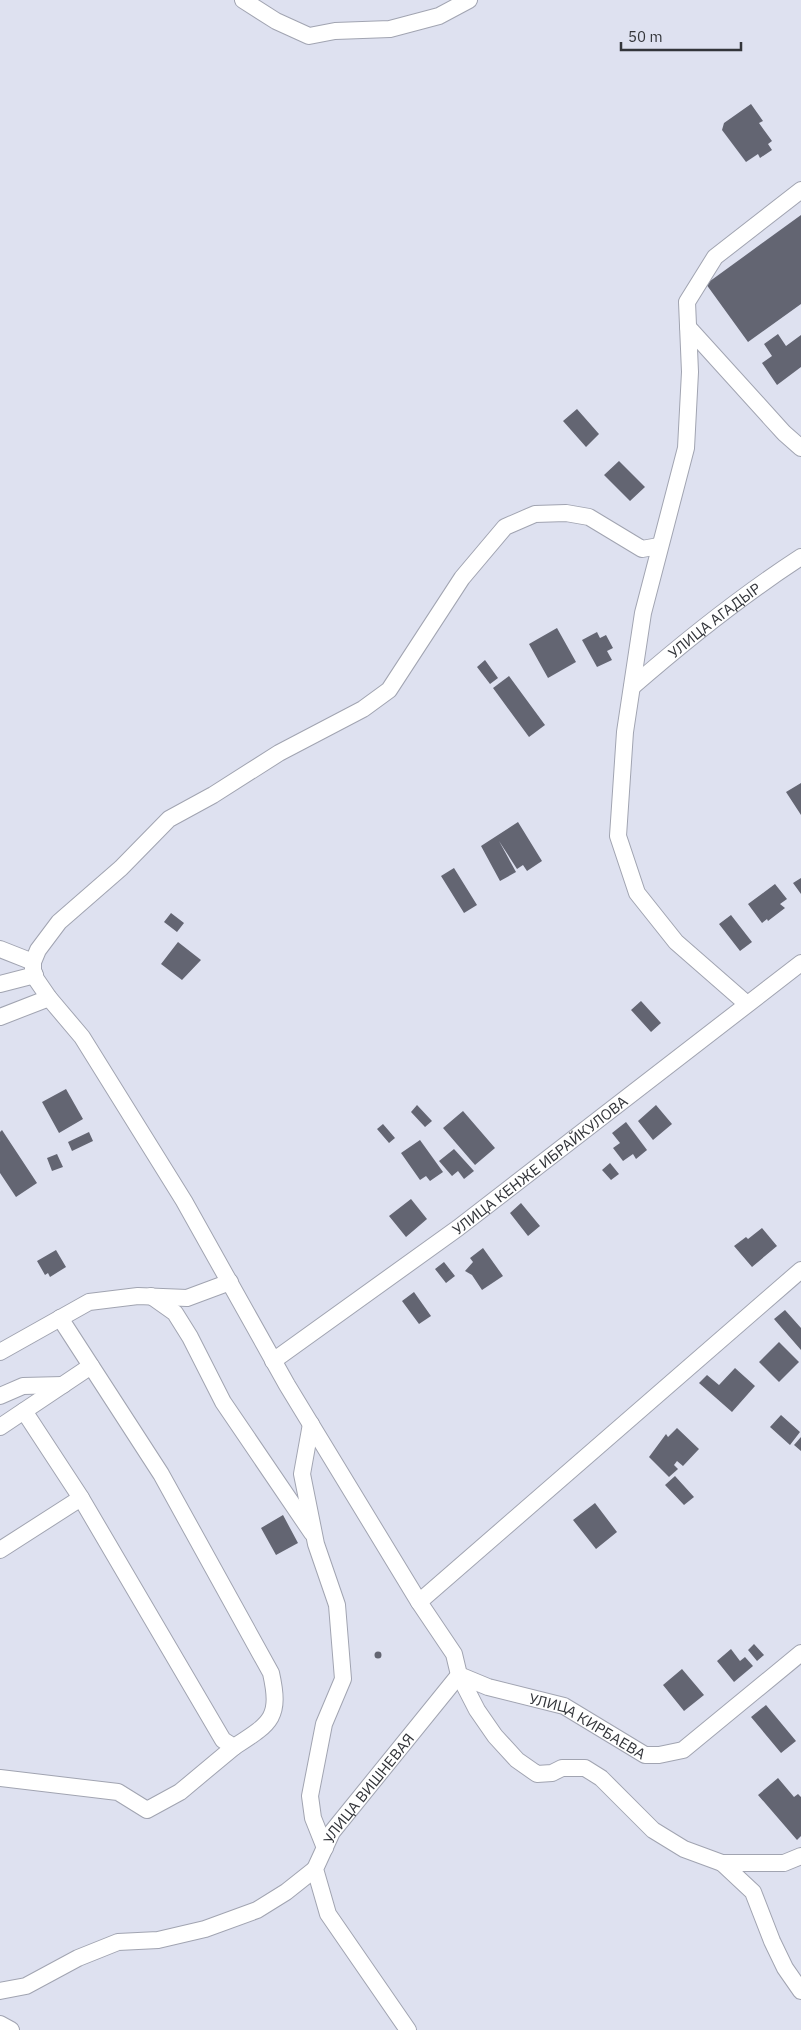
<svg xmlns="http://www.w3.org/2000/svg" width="801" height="2030" font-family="'IBM Plex Sans',sans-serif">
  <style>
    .building { fill: #636572 }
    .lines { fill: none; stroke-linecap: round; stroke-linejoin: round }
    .minor-casing { stroke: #a1a4b1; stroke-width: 18 }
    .minor { stroke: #fff; stroke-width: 16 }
    .labels { text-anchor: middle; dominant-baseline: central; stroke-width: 5; stroke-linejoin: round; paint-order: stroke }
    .street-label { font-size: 15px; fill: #33353a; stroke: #dee1f0 }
  </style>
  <rect width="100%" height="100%" fill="#dee1f0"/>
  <path class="building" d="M 751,104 L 763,121 L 759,123 L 772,141 L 768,144 L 772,150 L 760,158 L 758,154 L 746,162 L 722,130 L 724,123 Z
    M 801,215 L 801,304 L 748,342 L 706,284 Z
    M 778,334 L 786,346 L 801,335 L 801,367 L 777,385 L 762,363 L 772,356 L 764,344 Z
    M 577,409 L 599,434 L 586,447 L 563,421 Z
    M 619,461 L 645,487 L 630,501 L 604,475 Z
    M 557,628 L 576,662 L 548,678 L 529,644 Z
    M 597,632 L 600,638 L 606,635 L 613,648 L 607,651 L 612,660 L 597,667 L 582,640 Z
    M 485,660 L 498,678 L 490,684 L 477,667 Z
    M 509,676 L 545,725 L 529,737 L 493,688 Z
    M 801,783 L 801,815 L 786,792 Z
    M 518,822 L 542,861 L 527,871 L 523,865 L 517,869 L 499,841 L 516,872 L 500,881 L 481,846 Z
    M 454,868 L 477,905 L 464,913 L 441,876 Z
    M 801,878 L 801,894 L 793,883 Z
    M 775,884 L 787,899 L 780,904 L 785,908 L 768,921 L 767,919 L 762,923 L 748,904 Z
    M 171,913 L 184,923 L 177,932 L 164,922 Z
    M 731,915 L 752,942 L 740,951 L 719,924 Z
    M 178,942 L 201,960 L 182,980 L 161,964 Z
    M 641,1001 L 661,1023 L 651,1032 L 631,1010 Z
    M 66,1089 L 83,1119 L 59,1133 L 42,1102 Z
    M 417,1105 L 432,1121 L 425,1127 L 411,1112 Z
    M 656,1105 L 672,1124 L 653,1140 L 638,1121 Z
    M 463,1111 L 495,1148 L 475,1165 L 443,1128 Z
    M 626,1122 L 647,1150 L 636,1159 L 633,1154 L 623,1161 L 613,1148 L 620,1143 L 612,1133 Z
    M 383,1124 L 395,1138 L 389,1143 L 377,1129 Z
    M 2,1130 L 37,1183 L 16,1197 L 0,1173 L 0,1132 Z
    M 89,1132 L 93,1141 L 72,1151 L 68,1142 Z
    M 420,1140 L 443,1172 L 430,1181 L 426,1176 L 420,1180 L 401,1153 Z
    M 454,1149 L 474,1171 L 464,1179 L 458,1171 L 452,1176 L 439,1161 Z
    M 57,1154 L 63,1167 L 52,1171 L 47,1158 Z
    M 610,1163 L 619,1174 L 611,1180 L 602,1170 Z
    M 411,1199 L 427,1219 L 406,1237 L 389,1216 Z
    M 521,1203 L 540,1226 L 528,1236 L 510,1213 Z
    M 762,1228 L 777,1246 L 752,1267 L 734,1246 L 746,1237 L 748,1239 Z
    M 483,1248 L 503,1276 L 482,1290 L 472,1275 L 465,1271 L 473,1262 L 470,1258 Z
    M 56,1250 L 66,1267 L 50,1277 L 48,1273 L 45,1275 L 37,1261 Z
    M 444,1262 L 455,1276 L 446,1283 L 435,1269 Z
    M 414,1292 L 431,1316 L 419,1324 L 402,1301 Z
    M 785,1310 L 801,1328 L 801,1350 L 774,1319 Z
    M 779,1342 L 799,1362 L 779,1382 L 759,1362 Z
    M 735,1368 L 755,1386 L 732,1412 L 699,1383 L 707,1375 L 719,1385 Z
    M 781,1415 L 800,1432 L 790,1445 L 770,1427 Z
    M 677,1428 L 699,1449 L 683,1466 L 677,1461 L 674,1465 L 678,1469 L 669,1477 L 649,1457 L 666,1434 L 668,1437 Z
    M 801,1437 L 801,1451 L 794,1445 Z
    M 675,1476 L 694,1497 L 684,1505 L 665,1485 Z
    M 595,1503 L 617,1532 L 596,1549 L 573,1520 Z
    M 283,1515 L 298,1543 L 276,1555 L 261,1528 Z
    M 754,1644 L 764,1655 L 757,1661 L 748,1650 Z
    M 731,1649 L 740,1661 L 745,1657 L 753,1666 L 734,1682 L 717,1661 Z
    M374.5 1655a3.5 3.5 0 1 1 7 0a3.5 3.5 0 1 1-7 0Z
    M 682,1669 L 704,1695 L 684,1711 L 663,1685 Z
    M 766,1705 L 796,1741 L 781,1753 L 751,1717 Z
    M 778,1778 L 794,1797 L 798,1794 L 801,1797 L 801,1836 L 797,1840 L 758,1795 Z"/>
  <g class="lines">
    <defs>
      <g id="minor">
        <path d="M 243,0 L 276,21 L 309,36 L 335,31 L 390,29 L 439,16 L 469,0"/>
        <path d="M 688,327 L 784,433 L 801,448"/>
        <path d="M 659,546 L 642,549 L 589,517 L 566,513 L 535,514 L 505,527 L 462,578 L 389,690 L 363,709 L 279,753 L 213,795 L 169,819 L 121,868 L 59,922 L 38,950 L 33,962 L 33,970 L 36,979 L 49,998 L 82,1037 L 184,1201 L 287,1385 L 419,1602 L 454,1654 L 459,1675 L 477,1710 L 495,1736 L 517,1760 L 537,1774 L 552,1773 L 562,1768 L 585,1768 L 601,1778 L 653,1830 L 684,1849 L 722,1863 L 753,1892 L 772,1941 L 785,1968 L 801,1991"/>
        <path id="s1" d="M 632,687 C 686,640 741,596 801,557"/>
        <path d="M 0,949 L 33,962"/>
        <path d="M 0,984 L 35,975"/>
        <path d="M 747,1004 L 676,942 L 637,893 L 618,836 L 625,732 L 643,613 L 686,448 L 690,372 L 687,302 L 715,257 L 801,190"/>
        <path d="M 0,1017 L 49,998"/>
        <path d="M 151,1296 L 175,1313 L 190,1337 L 223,1402 L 312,1533"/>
        <path d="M 0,1352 L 89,1302 L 138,1296 L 187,1298 L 230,1282"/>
        <path id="s2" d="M 273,1361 L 458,1228 L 801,963"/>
        <path d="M 0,1396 L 23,1386 L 63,1385"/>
        <path d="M 24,1411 L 81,1498 L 223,1740 L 234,1747 C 271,1723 281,1718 271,1673 L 161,1474 L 60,1318"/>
        <path d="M 311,1424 L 302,1474 L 316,1544 L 337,1605 L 343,1679 L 324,1724 L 310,1796 L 313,1818 L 325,1848"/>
        <path d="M 0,1427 L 91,1366"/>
        <path d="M 0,1550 L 81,1498"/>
        <path d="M 419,1602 L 801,1270"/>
        <path id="s3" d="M 459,1675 L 488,1687 L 564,1706 L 645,1755 L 659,1755 L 683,1750 L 801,1653"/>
        <path d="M 0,1778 L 118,1792 L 147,1810 L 180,1792 L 234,1747"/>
        <path d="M 722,1863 L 784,1863 L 801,1856"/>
        <path d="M 0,1991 L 26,1986 L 78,1958 L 118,1942 L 158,1940 L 205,1929 L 257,1910 L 286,1892 L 315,1869"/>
        <path d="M 0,2024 L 11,2030"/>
        <path id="s4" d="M 408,2030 L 328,1914 L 315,1869 L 332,1832 L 459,1675"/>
      </g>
    </defs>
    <use href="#minor" class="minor-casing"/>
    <use href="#minor" class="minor"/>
  </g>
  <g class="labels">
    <g class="street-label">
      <text stroke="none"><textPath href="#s1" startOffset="106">УЛИЦА АГАДЫР</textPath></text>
      <text stroke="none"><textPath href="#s2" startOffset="331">УЛИЦА КЕНЖЕ ИБРАЙКУЛОВА</textPath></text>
      <text stroke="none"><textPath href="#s3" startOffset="139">УЛИЦА КИРБАЕВА</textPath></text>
      <text stroke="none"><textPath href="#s4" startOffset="285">УЛИЦА ВИШНЕВАЯ</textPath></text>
    </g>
  </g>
  <path d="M621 42v8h120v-8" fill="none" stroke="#33353a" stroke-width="2.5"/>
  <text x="628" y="42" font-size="15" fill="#33353a" stroke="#dee1f0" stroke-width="4" paint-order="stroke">50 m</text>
</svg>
